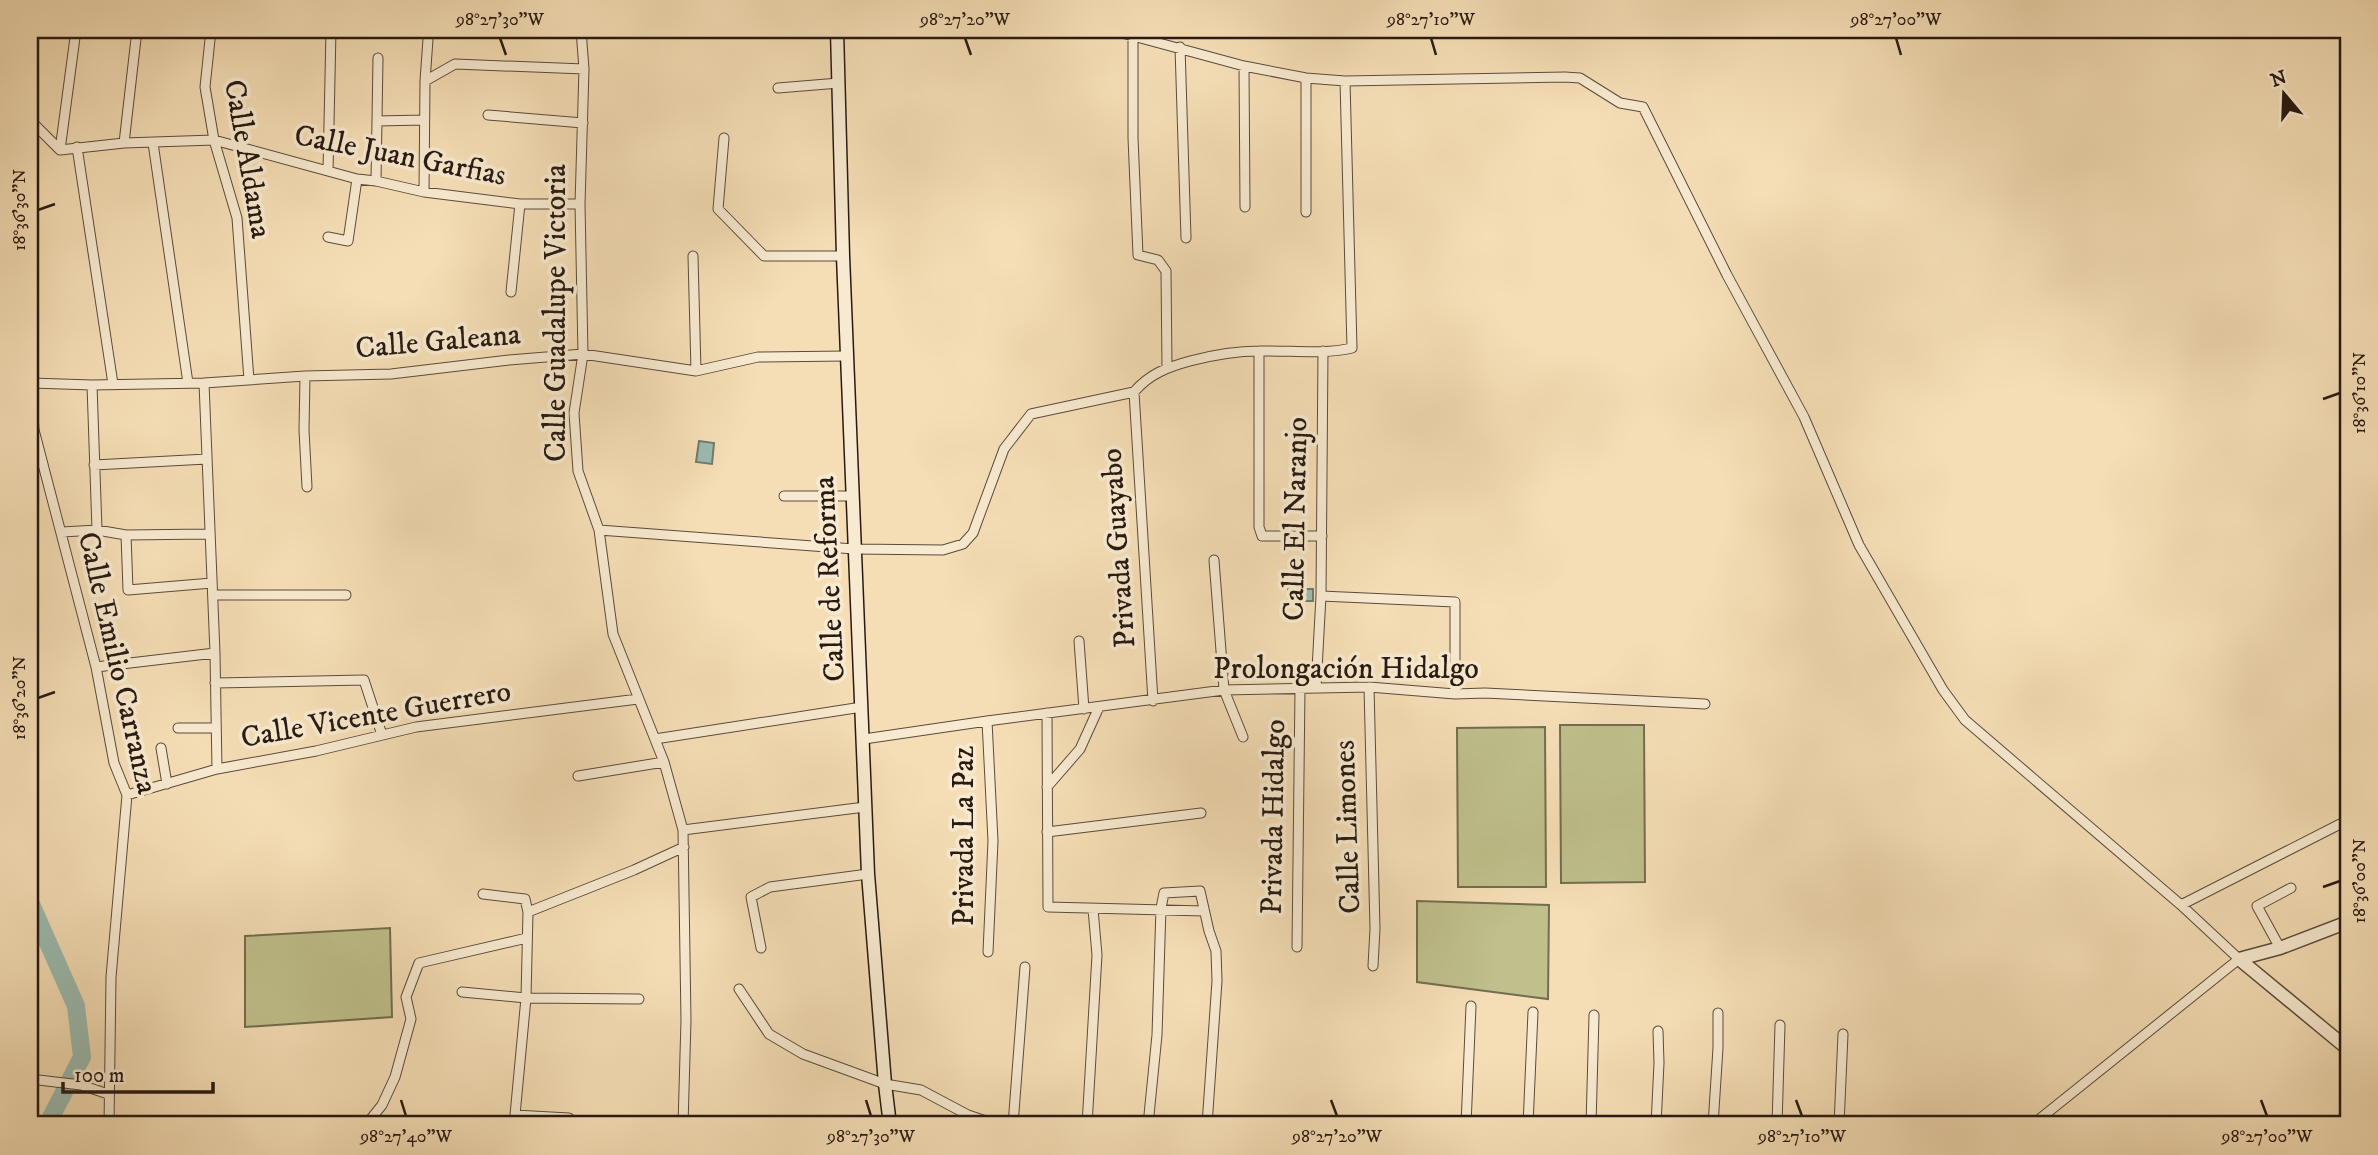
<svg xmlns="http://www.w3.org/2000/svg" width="2378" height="1155" font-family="'IM FELL DW Pica',serif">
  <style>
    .green { fill: #bfc08c; stroke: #746d4f; stroke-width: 2 }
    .water { fill: #9cbcb1; stroke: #6e7b71; stroke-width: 2 }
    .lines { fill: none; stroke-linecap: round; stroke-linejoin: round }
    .river { stroke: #9cbcb1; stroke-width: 18 }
    .minor-casing { stroke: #5b4b3b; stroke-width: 11 }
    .tertiary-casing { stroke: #5b4b3b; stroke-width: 15 }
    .secondary-casing { stroke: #281a12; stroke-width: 15 }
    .minor { stroke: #f8ead0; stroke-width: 9 }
    .tertiary { stroke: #f8ead0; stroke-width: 12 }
    .secondary { stroke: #f8ead0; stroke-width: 12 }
    .ticks { fill: none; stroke: #281a12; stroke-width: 2.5 }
    .labels { text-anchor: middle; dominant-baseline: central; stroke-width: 7; stroke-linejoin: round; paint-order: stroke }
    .street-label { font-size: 30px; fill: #281a12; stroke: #f8ead0 }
    .neatline { fill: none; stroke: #281a12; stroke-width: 2.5 }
    .ticks-label { font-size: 18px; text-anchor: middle; fill: #281a12 }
  </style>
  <rect width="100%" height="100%" fill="#f5deb6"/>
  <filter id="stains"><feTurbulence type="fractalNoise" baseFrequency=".00286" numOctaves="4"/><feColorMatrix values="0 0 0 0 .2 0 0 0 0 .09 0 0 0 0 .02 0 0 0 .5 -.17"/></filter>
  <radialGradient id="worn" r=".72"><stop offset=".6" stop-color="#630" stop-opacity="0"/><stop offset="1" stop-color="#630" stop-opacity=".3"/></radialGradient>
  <path class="green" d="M 1560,725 L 1644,725 L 1645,882 L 1561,883 Z
    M 1545,727 L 1546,887 L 1458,887 L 1457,728 Z
    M 1417,901 L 1549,905 L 1548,999 L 1417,982 Z
    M 390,928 L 392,1017 L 245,1027 L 245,936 Z"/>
  <path class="water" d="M 699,441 L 714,443 L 712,464 L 696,462 Z
    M 1288,589 L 1313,589 L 1313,601 L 1288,601 Z"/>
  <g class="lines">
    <path class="river" d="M 30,902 L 76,1006 L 82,1057 L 47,1125"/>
    <defs>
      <path id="minor" d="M 211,30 L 205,87 L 214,140 L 237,218 L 249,380
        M 581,30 L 584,69 L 580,204 L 583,354 L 574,413 L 578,471 L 599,530 L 613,634 L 664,762 L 683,830 L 686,1020 L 683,1125
        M 1111,30 L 1244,66 L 1306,78 L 1345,81 L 1565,77 L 1580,78 L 1620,103 L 1643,107 L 1727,275 L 1804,417 L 1859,545 L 1943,690 L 1965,720 L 2181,905 L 2239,959 L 2032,1125
        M 1133,34 L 1133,138 L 1138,255 L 1158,260 L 1166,271 L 1167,367
        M 1180,47 L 1186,238
        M 1244,66 L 1245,207
        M 1306,78 L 1306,212
        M 425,81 L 455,64 L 584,69
        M 778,88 L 839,83
        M 488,115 L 583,123
        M 30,120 L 60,150
        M 377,121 L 424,120
        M 724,138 L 718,209 L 764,256 L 843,256
        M 124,143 L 137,30
        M 153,143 L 188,383
        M 77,147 L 113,384
        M 60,150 L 124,143 L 214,140 L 357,179 L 376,181 L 424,192 L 520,204 L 580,204
        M 60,150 L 76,30
        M 328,171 L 331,30
        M 376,181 L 378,58
        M 424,192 L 425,81 L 428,39
        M 328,237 L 348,241 L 357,179
        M 693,256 L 696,371
        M 511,292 L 520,204
        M 1259,351 L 1259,527 L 1262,536 L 1322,536
        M 30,369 L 34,430 L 96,667 L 114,763 L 127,795 L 111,977 L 109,1125
        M 305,376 L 304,430 L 307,487
        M 31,383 L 92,385 L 204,383 L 305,376 L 391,374 L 509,360 L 583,354 L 696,371 L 758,357 L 847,356
        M 204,383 L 215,653 L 217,769
        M 92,385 L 97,530
        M 1134,392 L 1153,701
        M 94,465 L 207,459
        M 784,496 L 852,496
        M 599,530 L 854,549 L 943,550 L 963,544 L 973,533 L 1004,449 L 1031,414 L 1134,392 C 1149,374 1168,367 1190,361 C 1213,355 1235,351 1259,351 C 1290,350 1322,355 1352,348 L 1345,81
        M 62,532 L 97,530 L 126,535 L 209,534
        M 126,535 L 128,590 L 212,583
        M 1214,560 L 1224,690 L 1243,737
        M 213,595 L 346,595
        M 1321,596 L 1455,602 L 1455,694
        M 1079,641 L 1084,709
        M 96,667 L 215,653
        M 215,683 L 364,680 L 382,735
        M 1369,687 L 1375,929 L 1373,966
        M 1316,688 L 1321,596 L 1323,351
        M 1047,713 L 1048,907 L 1204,911
        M 987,721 L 993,841 L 988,952
        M 178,728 L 216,728
        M 655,739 L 862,707
        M 864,739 L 987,721 L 1224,690 L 1369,687 L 1455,694 L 1485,693 L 1705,704
        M 161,748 L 167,784
        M 578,776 L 664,762
        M 1047,787 L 1080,749 L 1099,707
        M 127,795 L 217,769 L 316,751 L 416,727 L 638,699
        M 683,830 L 865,807
        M 1047,832 L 1201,813
        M 483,894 L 525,899 L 528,912 L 526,998 L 515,1115 L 517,1125
        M 2181,905 L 2348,820
        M 528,912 L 634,870 L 684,847
        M 1297,947 L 1300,688
        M 761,948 L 751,897 L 770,887 L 868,874
        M 2280,948 L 2257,906 L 2291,888
        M 739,989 L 769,1034 L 803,1054 L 885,1084 L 921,1090 L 968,1115 L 998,1125
        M 462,992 L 526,998 L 639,999
        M 30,1012 L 30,1027
        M 30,1079 L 81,1085 L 108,1094
        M 515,1115 L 569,1118
        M 366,1125 L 382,1105 L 395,1077 L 411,1019 L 406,997 L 419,963 L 527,938
        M 1013,1125 L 1025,967
        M 1087,1125 L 1097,955 L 1093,909
        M 1148,1125 L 1157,1035 L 1161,908 L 1164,893 L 1200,891 L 1209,931 L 1216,951 L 1217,981 L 1207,1125
        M 1466,1125 L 1471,1006
        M 1528,1125 L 1533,1012
        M 1591,1125 L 1594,1015
        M 1656,1125 L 1659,1063 L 1658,1031
        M 1713,1125 L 1718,1048 L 1718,1013
        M 1777,1125 L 1780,1025
        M 1839,1125 L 1843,1034"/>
      <path id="tertiary" d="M 2239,959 L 2348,1049
        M 2239,959 L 2280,948 L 2348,922"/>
      <path id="secondary" d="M 837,30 L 843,256 L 868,874 L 885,1084 L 890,1125"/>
    </defs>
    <use href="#minor" class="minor-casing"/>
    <use href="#tertiary" class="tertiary-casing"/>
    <use href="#secondary" class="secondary-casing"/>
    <use href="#minor" class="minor"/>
    <use href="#tertiary" class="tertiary"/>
    <use href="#secondary" class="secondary"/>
  </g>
  <path class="ticks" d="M 500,38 L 506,55M 965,38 L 971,55M 1431,38 L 1436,55M 1896,38 L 1901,55M 38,210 L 55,204M 2323,399 L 2340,393M 38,698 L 55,692M 2323,887 L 2340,881M 401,1100 L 406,1116M 866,1100 L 871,1116M 1331,1100 L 1337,1116M 1796,1100 L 1802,1116M 2261,1100 L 2267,1116"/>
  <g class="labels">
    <g class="street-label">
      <text transform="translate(400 156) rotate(11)">Calle Juan Garfias</text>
      <text transform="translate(247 159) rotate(80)">Calle Aldama</text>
      <text transform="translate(556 313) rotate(-90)">Calle Guadalupe Victoria</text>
      <text transform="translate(438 342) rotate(-5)">Calle Galeana</text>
      <text transform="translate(1296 519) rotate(-89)">Calle El Naranjo</text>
      <text transform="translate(1119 548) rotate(-94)">Privada Guayabo</text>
      <text transform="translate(830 579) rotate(-93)">Calle de Reforma</text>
      <text transform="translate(117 663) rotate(77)">Calle Emilio Carranza</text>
      <text x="1346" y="669">Prolongación Hidalgo</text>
      <text transform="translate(376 715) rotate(-10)">Calle Vicente Guerrero</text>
      <text transform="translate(1274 817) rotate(-89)">Privada Hidalgo</text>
      <text transform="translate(1348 827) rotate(-92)">Calle Limones</text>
      <text transform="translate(964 836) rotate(-90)">Privada La Paz</text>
    </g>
  </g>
  <rect width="2378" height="1155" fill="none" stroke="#f5deb6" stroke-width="77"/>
  <g transform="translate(2284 94) rotate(341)" stroke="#f8ead0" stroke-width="5" paint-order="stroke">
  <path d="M0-5L12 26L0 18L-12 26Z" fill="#281a12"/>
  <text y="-10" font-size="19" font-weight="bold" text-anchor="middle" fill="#281a12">N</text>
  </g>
  <path d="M63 1082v10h150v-10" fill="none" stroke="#281a12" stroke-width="3.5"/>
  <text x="74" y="1082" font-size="21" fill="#281a12" stroke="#f8ead0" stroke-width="5" paint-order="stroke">100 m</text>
  <rect x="38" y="38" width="2302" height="1078" class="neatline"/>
  <g class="ticks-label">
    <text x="500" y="25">98°27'30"W</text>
    <text x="965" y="25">98°27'20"W</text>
    <text x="1431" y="25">98°27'10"W</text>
    <text x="1896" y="25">98°27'00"W</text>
    <text transform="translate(19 210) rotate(-90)" y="6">18°36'30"N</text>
    <text transform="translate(2359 393) rotate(-90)" y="6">18°36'10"N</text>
    <text transform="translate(19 698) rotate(-90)" y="6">18°36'20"N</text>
    <text transform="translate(2359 881) rotate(-90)" y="6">18°36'00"N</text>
    <text x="406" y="1142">98°27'40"W</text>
    <text x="871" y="1142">98°27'30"W</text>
    <text x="1337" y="1142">98°27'20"W</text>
    <text x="1802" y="1142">98°27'10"W</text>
    <text x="2267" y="1142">98°27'00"W</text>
  </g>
  <rect width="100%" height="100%" filter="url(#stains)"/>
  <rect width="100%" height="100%" fill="url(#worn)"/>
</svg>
